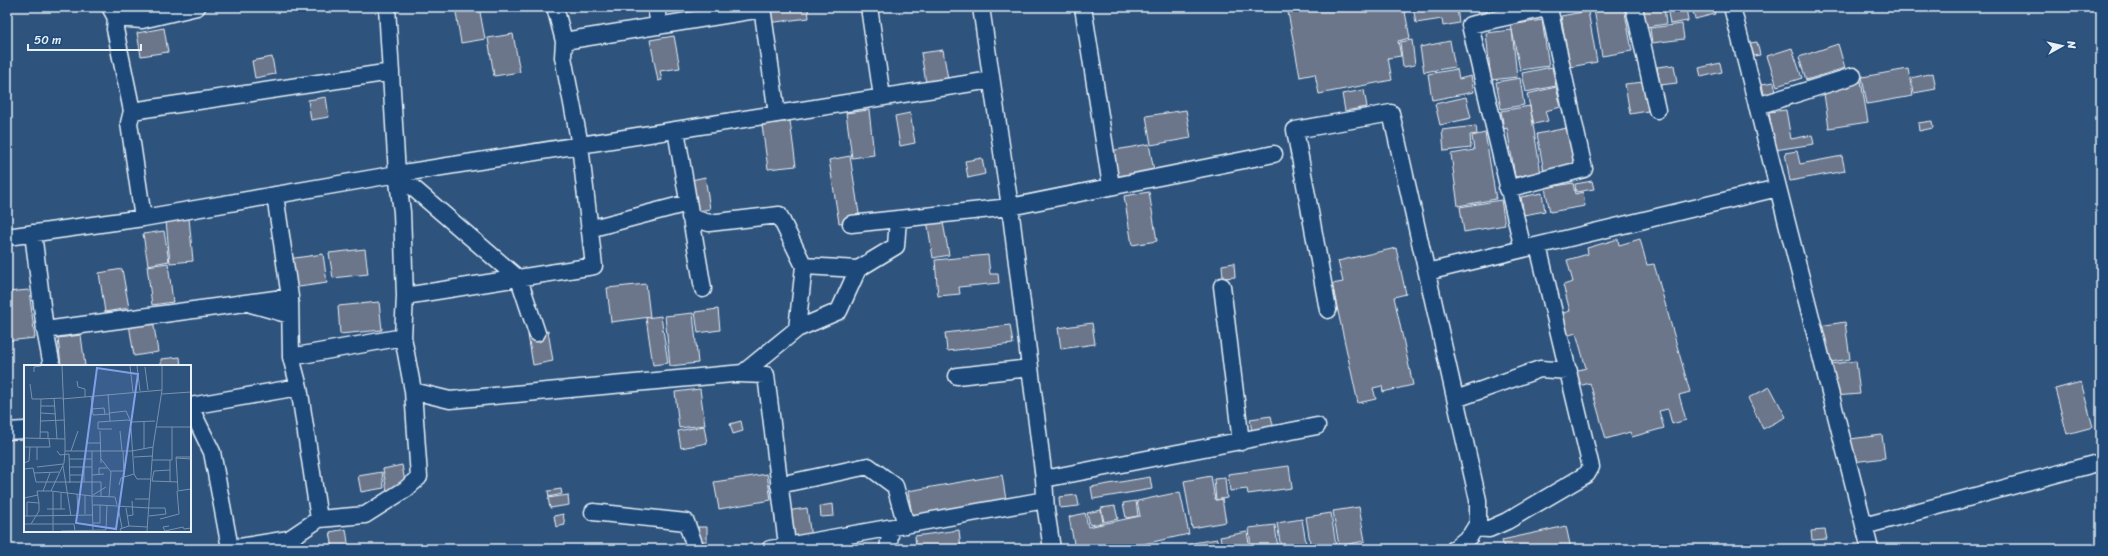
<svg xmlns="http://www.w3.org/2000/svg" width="2108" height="556" font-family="Sriracha,sans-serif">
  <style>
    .building { fill: #6c768b; stroke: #e8f1f8 }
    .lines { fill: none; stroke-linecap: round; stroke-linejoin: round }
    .minor-casing { stroke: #e8f1f8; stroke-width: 19 }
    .minor { stroke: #1f4a7a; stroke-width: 16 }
    .inset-road { fill: none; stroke: #7892ae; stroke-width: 1 }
    .view { fill: #82a0e8; fill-opacity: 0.15; stroke: #82a0e8; stroke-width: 2 }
    .inset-edge { fill: none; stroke: #e8f1f8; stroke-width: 2 }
  </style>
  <rect width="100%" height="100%" fill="#2e537d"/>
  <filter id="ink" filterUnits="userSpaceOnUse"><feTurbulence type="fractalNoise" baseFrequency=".025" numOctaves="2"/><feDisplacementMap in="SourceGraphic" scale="8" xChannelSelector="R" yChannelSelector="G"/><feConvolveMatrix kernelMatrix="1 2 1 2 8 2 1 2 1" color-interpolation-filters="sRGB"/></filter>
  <g filter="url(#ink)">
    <path class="building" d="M 455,7 L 479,7 L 485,39 L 461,43 Z
      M 765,7 L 808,7 L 809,18 L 767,23 Z
      M 839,7 L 854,7 L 854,9 L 839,11 Z
      M 1287,7 L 1404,7 L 1410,38 L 1398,41 L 1401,56 L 1388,58 L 1392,80 L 1319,94 L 1315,74 L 1300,77 Z
      M 1413,7 L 1457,7 L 1459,23 L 1443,26 L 1442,19 L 1416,23 Z
      M 1476,7 L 1516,7 L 1516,9 L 1478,15 Z
      M 1605,7 L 1624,7 L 1632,51 L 1602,56 L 1594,9 Z
      M 1643,7 L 1664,7 L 1666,24 L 1646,27 Z
      M 1667,7 L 1686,7 L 1688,21 L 1670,24 Z
      M 1692,7 L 1713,7 L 1715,14 L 1695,19 Z
      M 1588,11 L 1597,62 L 1570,67 L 1561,16 Z
      M 1542,20 L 1549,66 L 1520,70 L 1511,25 Z
      M 1682,24 L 1684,39 L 1652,43 L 1650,28 Z
      M 164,28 L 168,52 L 141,56 L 137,33 Z
      M 1512,30 L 1517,77 L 1491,80 L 1486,33 Z
      M 513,34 L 520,72 L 494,76 L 488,38 Z
      M 674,36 L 680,68 L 660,71 L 662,80 L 658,81 L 650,40 Z
      M 1412,40 L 1415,65 L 1403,67 L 1400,42 Z
      M 1450,41 L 1455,67 L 1424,72 L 1420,47 Z
      M 1757,42 L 1760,55 L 1754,56 L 1750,43 Z
      M 1838,44 L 1845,68 L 1806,80 L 1799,57 Z
      M 1792,48 L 1802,78 L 1777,86 L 1767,56 Z
      M 943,50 L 948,79 L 926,83 L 921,53 Z
      M 272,57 L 275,74 L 255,78 L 252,61 Z
      M 1720,63 L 1722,72 L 1701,77 L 1699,68 Z
      M 1674,65 L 1677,83 L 1660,85 L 1657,67 Z
      M 1552,67 L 1556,86 L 1526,92 L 1522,73 Z
      M 1457,69 L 1459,79 L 1471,76 L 1474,92 L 1432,100 L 1428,74 Z
      M 1908,69 L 1913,96 L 1867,104 L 1862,77 Z
      M 1933,73 L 1936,89 L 1914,93 L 1911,78 Z
      M 1520,78 L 1524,105 L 1501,109 L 1496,82 Z
      M 1861,81 L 1868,122 L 1829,128 L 1823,87 Z
      M 1644,82 L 1648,111 L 1630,114 L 1625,84 Z
      M 1774,82 L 1776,92 L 1764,95 L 1762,84 Z
      M 1556,87 L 1561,107 L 1545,111 L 1548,121 L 1534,124 L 1527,94 Z
      M 1364,90 L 1367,107 L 1345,111 L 1342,94 Z
      M 326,97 L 329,117 L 311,120 L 308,100 Z
      M 1466,97 L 1471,118 L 1440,125 L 1435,104 Z
      M 1530,106 L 1542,180 L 1531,181 L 1530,174 L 1515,177 L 1507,128 L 1504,129 L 1501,111 Z
      M 869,110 L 874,155 L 852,158 L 846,113 Z
      M 1186,110 L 1191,138 L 1151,145 L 1146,116 Z
      M 1786,110 L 1791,139 L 1812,135 L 1814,144 L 1775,150 L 1769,112 Z
      M 910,113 L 915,143 L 900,146 L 895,116 Z
      M 790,121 L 796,166 L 768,169 L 762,125 Z
      M 1932,121 L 1933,128 L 1919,131 L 1918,123 Z
      M 1476,126 L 1477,134 L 1470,135 L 1471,148 L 1444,151 L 1442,130 Z
      M 1567,128 L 1575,171 L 1545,177 L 1537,134 Z
      M 1485,133 L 1496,199 L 1458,206 L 1451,154 L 1474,150 L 1472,136 Z
      M 1149,144 L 1154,171 L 1114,178 L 1110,151 Z
      M 1797,151 L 1800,164 L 1842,156 L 1845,171 L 1790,181 L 1785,153 Z
      M 850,156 L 860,220 L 839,223 L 829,160 Z
      M 982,158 L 985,174 L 968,178 L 965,161 Z
      M 705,177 L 710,209 L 693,212 L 687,181 Z
      M 1592,181 L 1594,189 L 1576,192 L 1575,184 Z
      M 1573,183 L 1575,194 L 1583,192 L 1585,206 L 1550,212 L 1545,188 Z
      M 1149,192 L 1157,241 L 1132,245 L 1124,196 Z
      M 1542,193 L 1545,211 L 1524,215 L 1521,197 Z
      M 1501,200 L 1505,225 L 1464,232 L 1460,207 Z
      M 942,217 L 949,255 L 933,258 L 927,220 Z
      M 189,218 L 193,261 L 170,263 L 166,221 Z
      M 164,231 L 169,261 L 148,265 L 143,234 Z
      M 1618,239 L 1619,245 L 1640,239 L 1647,265 L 1654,264 L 1690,392 L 1679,395 L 1686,420 L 1672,424 L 1668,409 L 1659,411 L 1664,428 L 1632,437 L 1630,432 L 1606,439 L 1590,383 L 1579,386 L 1575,371 L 1586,368 L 1576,333 L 1566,336 L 1560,314 L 1570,311 L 1563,285 L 1573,282 L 1567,260 L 1588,254 L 1587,248 Z
      M 1396,248 L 1406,294 L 1394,297 L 1413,385 L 1383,392 L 1382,386 L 1373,388 L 1376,399 L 1358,403 L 1332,284 L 1343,282 L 1338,261 Z
      M 365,249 L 368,274 L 333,278 L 329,253 Z
      M 323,254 L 327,283 L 292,288 L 288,259 Z
      M 988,255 L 990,274 L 998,274 L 999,283 L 959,287 L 960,294 L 938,296 L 935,260 Z
      M 168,263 L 173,302 L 152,305 L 147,266 Z
      M 1234,263 L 1235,277 L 1223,278 L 1222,265 Z
      M 122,269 L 129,308 L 105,312 L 99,273 Z
      M 646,284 L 650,317 L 611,322 L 607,288 Z
      M 29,290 L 35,338 L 7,341 L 7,292 Z
      M 379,302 L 382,330 L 340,334 L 338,306 Z
      M 718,309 L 720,330 L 698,333 L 695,312 Z
      M 693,313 L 698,363 L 670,366 L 665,316 Z
      M 661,316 L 668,363 L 653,365 L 646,318 Z
      M 153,320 L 158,352 L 134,356 L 129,324 Z
      M 1845,322 L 1850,359 L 1825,363 L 1819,326 Z
      M 1092,323 L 1095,344 L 1061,349 L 1058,328 Z
      M 1010,325 L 1013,344 L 947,351 L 945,333 Z
      M 548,331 L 553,361 L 533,365 L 528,335 Z
      M 81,335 L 85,366 L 61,366 L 58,338 Z
      M 180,357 L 181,366 L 161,366 L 161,359 Z
      M 1856,361 L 1860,394 L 1834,396 L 1831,364 Z
      M 2081,382 L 2093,427 L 2067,434 L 2055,389 Z
      M 1770,387 L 1786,417 L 1763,429 L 1748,398 Z
      M 700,389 L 705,425 L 679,428 L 675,392 Z
      M 1271,416 L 1274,429 L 1252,433 L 1250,419 Z
      M 741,421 L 743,431 L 733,434 L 730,424 Z
      M 704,426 L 707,443 L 681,448 L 678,431 Z
      M 1882,435 L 1885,458 L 1853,462 L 1850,439 Z
      M 402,465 L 406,488 L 387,491 L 383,469 Z
      M 1289,466 L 1292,488 L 1248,494 L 1247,489 L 1230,491 L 1228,474 Z
      M 382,472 L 384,488 L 361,492 L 358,476 Z
      M 767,474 L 771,500 L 719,509 L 714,482 Z
      M 1002,475 L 1007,506 L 913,521 L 908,491 Z
      M 1211,476 L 1215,500 L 1222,499 L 1226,522 L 1192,528 L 1184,481 Z
      M 1150,477 L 1152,489 L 1093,499 L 1091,487 Z
      M 1225,478 L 1227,498 L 1216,500 L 1214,479 Z
      M 561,489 L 562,494 L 549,497 L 548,491 Z
      M 1180,492 L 1189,534 L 1121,549 L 1075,549 L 1069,517 L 1085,513 L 1088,527 L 1140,516 L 1137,501 Z
      M 568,495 L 569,505 L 550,508 L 548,498 Z
      M 1077,495 L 1079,506 L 1060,508 L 1059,497 Z
      M 1136,501 L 1138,516 L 1126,518 L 1123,503 Z
      M 833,504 L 834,516 L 821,517 L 820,506 Z
      M 1115,506 L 1118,519 L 1104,522 L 1101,508 Z
      M 1359,507 L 1365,541 L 1339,546 L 1333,511 Z
      M 807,508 L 811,538 L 790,540 L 786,511 Z
      M 1101,510 L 1103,523 L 1090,525 L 1087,513 Z
      M 1331,513 L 1336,546 L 1311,549 L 1306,517 Z
      M 563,514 L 565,525 L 556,527 L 554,516 Z
      M 1302,519 L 1307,549 L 1281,549 L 1277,523 Z
      M 1275,525 L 1278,549 L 1251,549 L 1249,528 Z
      M 1566,526 L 1571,549 L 1504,549 L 1502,540 Z
      M 698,527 L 707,527 L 707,541 L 698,541 Z
      M 346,529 L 349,549 L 333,549 L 330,532 Z
      M 959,530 L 961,549 L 916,549 L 915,536 Z
      M 1825,530 L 1827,539 L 1812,540 L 1811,531 Z
      M 1247,532 L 1250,549 L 1223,549 L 1220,537 Z
      M 1217,539 L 1219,549 L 1193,549 L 1192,543 Z
      M 1192,546 L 1192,549 L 1167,549 Z"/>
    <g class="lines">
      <defs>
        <path id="minor" d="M 110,7 L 116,18 L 115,29 L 132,111 L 129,123 L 143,218
          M 656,7 L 659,26
          M 762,7 L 777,114
          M 869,7 L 882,97
          M 981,7 L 1010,207 L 1044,479 L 1046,510 L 1052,549
          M 1083,7 L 1111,186
          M 1634,7 L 1657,110
          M 1732,7 L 1870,549
          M 116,18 L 142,20 L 197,7
          M 564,41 L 762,9
          M 1757,106 L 1853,76
          M 132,111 L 391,72
          M 676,130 L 703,289
          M 397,174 L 991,80
          M 397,174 L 519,279 L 537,333
          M 1507,189 L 1584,169 L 1549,8
          M 690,217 L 709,223 L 779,215 L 804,266 L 797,329
          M 851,224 L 1010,207 L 1274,154
          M 589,229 L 688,203
          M 33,233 L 45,330 L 290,297 L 275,195
          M 7,237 L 143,218 L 397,174 L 387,7
          M 1523,249 L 1470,25 L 1551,7
          M 804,266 L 858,269
          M 1427,272 L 1778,188
          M 1222,286 L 1241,442
          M 405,296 L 594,266 L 580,145 L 563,57 L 564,41 L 555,7
          M 251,304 L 290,315
          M 1328,310 L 1295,130 L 1391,113 L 1478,500 L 1478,523 L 1470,536 L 1454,549
          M 45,330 L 52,366
          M 291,357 L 403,337
          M 739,374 L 766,375 L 787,545
          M 957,376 L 1030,368
          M 413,391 L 450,400 L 743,373 L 797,329 L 839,311 L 858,269 L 896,246 L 898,219
          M 1456,399 L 1540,369 L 1569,371
          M 190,406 L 299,387
          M 190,407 L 212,452 L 230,548
          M 7,431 L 25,430
          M 1044,479 L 1317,426
          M 779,485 L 868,466 L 895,486 L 906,525
          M 593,512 L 686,522 L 696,549
          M 319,519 L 365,515 L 406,489 L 419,477 L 413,391 L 403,337 L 405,296 L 402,212 L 397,174
          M 1864,526 L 2101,462
          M 1475,528 L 1489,529 L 1507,521 L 1587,474 L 1591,467 L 1538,246
          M 227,549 L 289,539 L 319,519 L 299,387 L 291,357 L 290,297
          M 770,549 L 1045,500
          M 888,549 L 891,528"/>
      </defs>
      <use href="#minor" class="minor-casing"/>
      <use href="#minor" class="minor"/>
    </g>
  </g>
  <g transform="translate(24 365)">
    <rect width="167" height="167" fill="#2e537d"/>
    <path class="inset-road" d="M 38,1 L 41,74M 106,1 L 109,27M 113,1 L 116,26M 138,1 L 138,25M 121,2 L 124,25M 10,7 L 10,2 L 17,1M 53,16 L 54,22 L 61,24 L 61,32M 6,19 L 8,34 L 17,34M 84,29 L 86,56M 138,29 L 167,27M 67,31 L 69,50 L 86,49M 30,33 L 33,74M 38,34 L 138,25 L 129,82M 17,41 L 31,41M 68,44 L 80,43 L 81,49M 17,48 L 32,49M 85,48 L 102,46 L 106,55M 17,56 L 41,55M 120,57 L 120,84M 132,62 L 167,62M 107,63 L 110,109M 88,64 L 74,64 L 74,57 L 104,55 L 108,57 L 131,56M 76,66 L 77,98M 96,66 L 98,86M 16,67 L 24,67 L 24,74M 0,73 L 41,74 L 41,86 L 108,86 L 129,82 L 123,166M 16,74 L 17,34 L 38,33M 63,78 L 77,78M 0,82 L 26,82 L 25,74M 33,86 L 36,90 L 45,89 L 46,118M 47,86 L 54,66M 68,86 L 68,131M 99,86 L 100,112M 110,92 L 129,91M 152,93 L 167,94M 45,94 L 68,94M 77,94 L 87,107 L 85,132M 13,95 L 13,82M 128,95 L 148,95 L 148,62M 0,98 L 5,96 L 6,82M 39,101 L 47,151M 13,102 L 39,99M 45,102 L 68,102M 60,102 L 60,117M 0,104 L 9,103 L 12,117 L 77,117 L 77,131M 87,106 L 100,106M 130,106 L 128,116 L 154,117M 130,106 L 146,105M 10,108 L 35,107M 75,109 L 75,103 L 83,103M 46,110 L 60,110M 68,110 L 80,109M 146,117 L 146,95M 95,120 L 97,113 L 110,109 L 113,114 L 126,114M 154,125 L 152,92 L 167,92M 19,126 L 26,108M 27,126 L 68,131 L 69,166M 37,128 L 37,144M 53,129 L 54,149M 61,130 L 61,149M 69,130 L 82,122M 68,131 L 91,132 L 93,140M 0,133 L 14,130M 111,134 L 125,134M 69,140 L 76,140 L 76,158 L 69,158M 76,140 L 125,143M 94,142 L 98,163M 102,143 L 105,161M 23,144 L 41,144M 0,151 L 3,151 L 3,137 L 15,138 L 13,126 L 27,126 L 40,98 L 41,86M 3,151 L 69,150M 103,151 L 109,150 L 108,136M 125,151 L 142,149 L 141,143 L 125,143M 136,154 L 155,149 L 153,126 L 167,124M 0,159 L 50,159 L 51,166M 7,159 L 15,146 L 15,138M 145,161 L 139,162 L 141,166 L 159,162 L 160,164 L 167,163M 29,166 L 29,127M 37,166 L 82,165 L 83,140M 97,166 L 96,164 L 105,161 L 124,162"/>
    <path class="view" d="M 73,3 L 114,9 L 92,164 L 52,158 Z"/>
    <rect width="167" height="167" class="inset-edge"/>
  </g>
  <rect width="2108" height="556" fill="none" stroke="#1f4a7a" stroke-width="24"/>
  <rect x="12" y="12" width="2084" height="532" fill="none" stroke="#e8f1f8" stroke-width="1.5" filter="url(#ink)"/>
  <g transform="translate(2062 46) rotate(82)" stroke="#1f4a7a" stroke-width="3" paint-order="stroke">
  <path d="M0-3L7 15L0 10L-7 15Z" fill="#e8f1f8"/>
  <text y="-6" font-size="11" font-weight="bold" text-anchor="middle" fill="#e8f1f8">N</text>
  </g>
  <path d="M28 44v6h113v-6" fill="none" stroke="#e8f1f8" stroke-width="2"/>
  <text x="34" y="44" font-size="12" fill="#e8f1f8" stroke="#1f4a7a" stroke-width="3" paint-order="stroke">50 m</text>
</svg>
